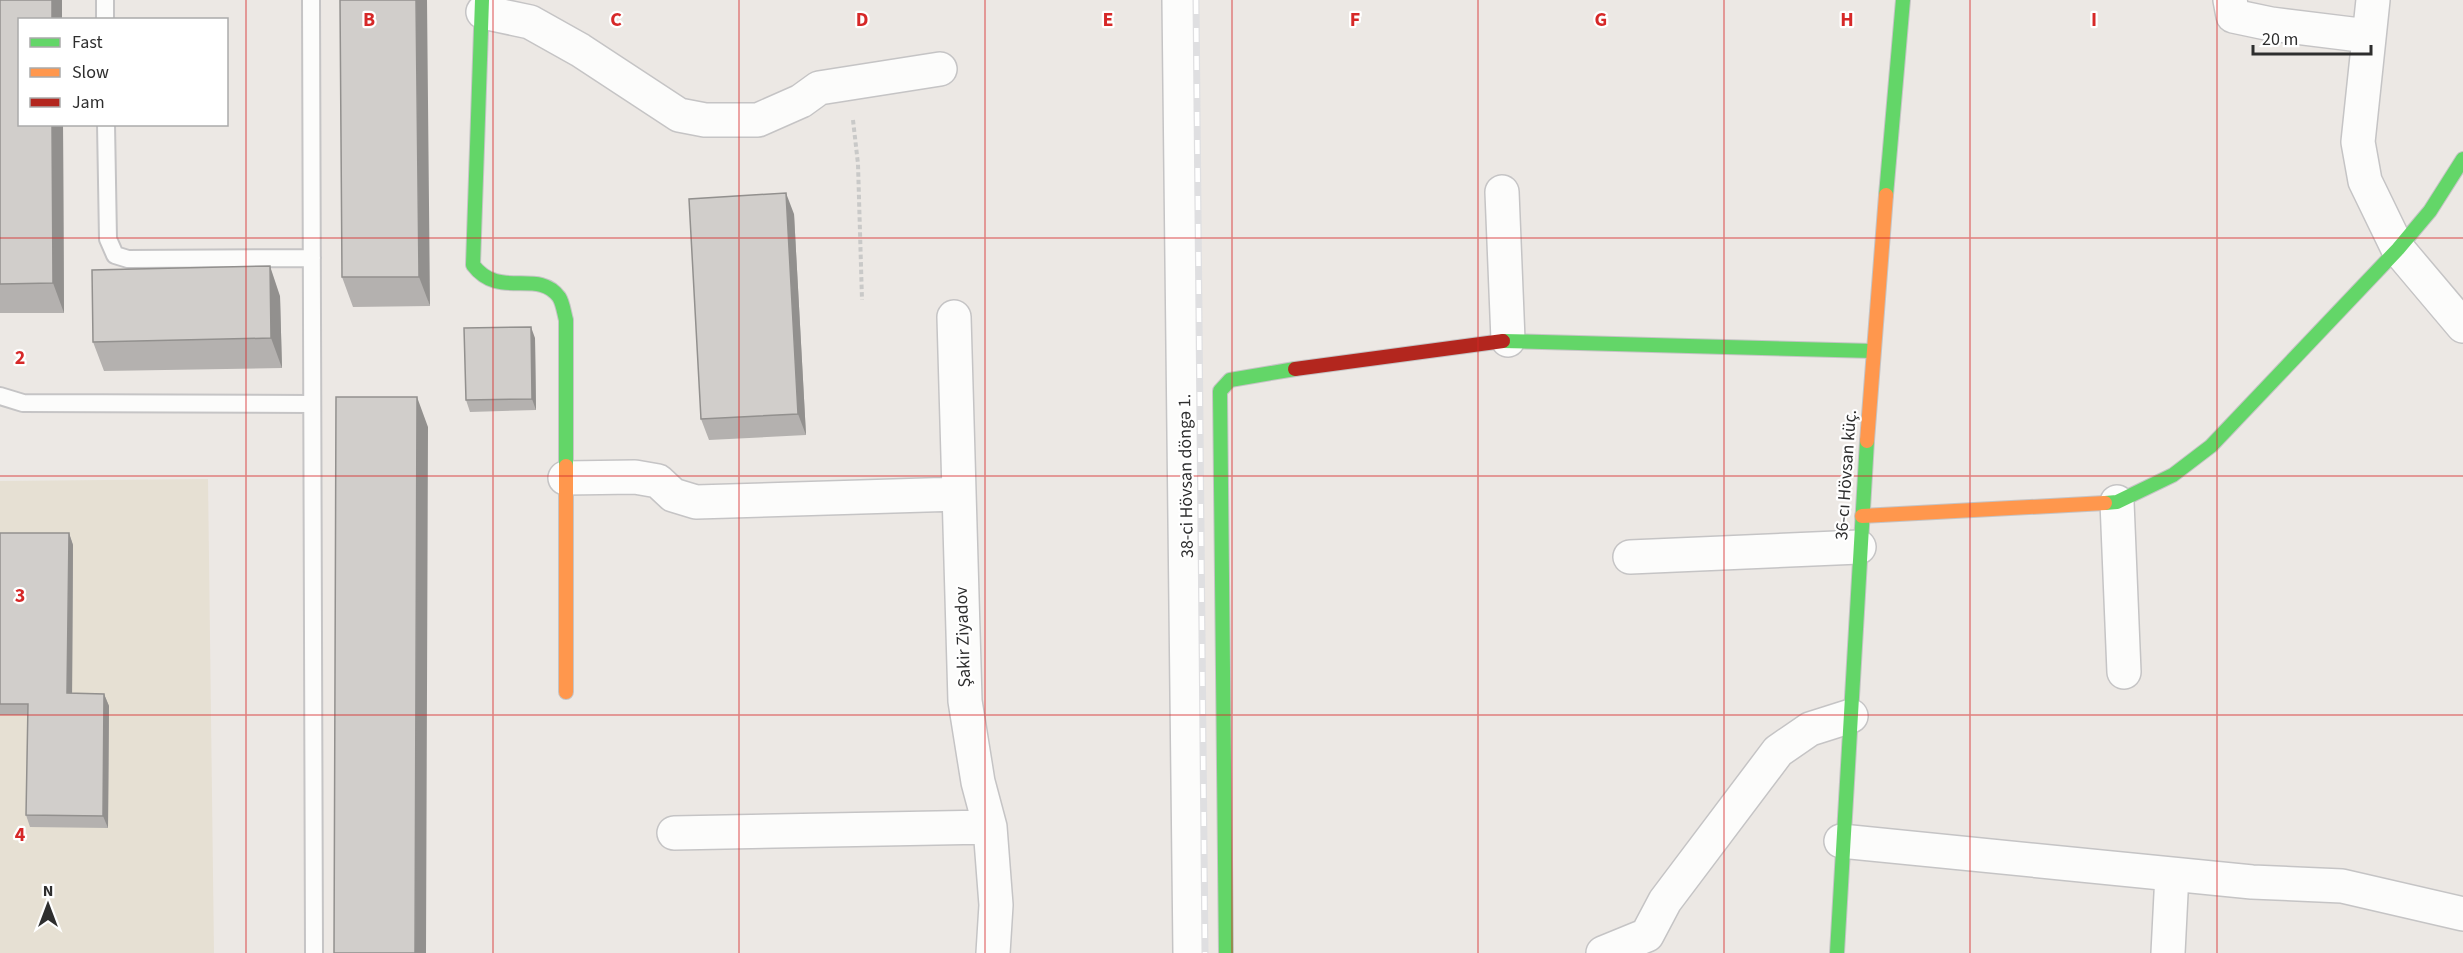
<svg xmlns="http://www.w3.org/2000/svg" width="2463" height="953" font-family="'Source Sans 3',sans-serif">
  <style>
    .education { fill: #e6e0d3 }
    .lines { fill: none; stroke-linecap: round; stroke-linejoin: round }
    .lane-casing { stroke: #c5c4c5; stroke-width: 20 }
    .street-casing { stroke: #c5c4c5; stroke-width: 36 }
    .fast-casing { stroke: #c5c4c5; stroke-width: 16 }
    .slow-casing { stroke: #c5c4c5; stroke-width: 16 }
    .jam-casing { stroke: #c5c4c5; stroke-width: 16 }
    .path { stroke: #c9c9c8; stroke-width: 4; stroke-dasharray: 4.5 3; stroke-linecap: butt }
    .lane { stroke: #fcfcfb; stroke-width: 16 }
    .street { stroke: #fcfcfb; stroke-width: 33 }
    .fast { stroke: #63d668; stroke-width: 14 }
    .slow { stroke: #ff974d; stroke-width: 14 }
    .jam { stroke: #b3261e; stroke-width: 14 }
    .rail-casing { stroke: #dfdfe1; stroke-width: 7 }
    .rail { stroke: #fff; stroke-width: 4.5; stroke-dasharray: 14; stroke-linecap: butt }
    .wall { fill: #b4b1af }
    .shaded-wall { fill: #92908e }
    .building { fill: #d1cecb; stroke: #92908e; stroke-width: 1.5 }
    .grid { fill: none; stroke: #d62828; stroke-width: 1.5; stroke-opacity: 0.55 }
    .labels { text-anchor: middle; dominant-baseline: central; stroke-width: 4.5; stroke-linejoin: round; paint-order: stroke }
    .street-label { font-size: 18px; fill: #2e2e2e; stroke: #fff }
    .grid-label { font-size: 20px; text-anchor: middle; font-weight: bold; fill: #d62828; stroke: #fff; stroke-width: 4.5; stroke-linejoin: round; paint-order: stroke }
  </style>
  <rect width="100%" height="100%" fill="#ece8e4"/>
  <path class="education" d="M 208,479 L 214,953 L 0,953 L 0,481 Z"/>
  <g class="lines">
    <defs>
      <path id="lane" d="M 105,0 L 105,20
        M 311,0 L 314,953
        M 106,124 L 108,239 L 115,255 L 128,259 L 312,258
        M 0,396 L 23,403 L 312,404"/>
      <path id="street" d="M 1179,0 L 1190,953
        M 2230,0 L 2233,16 L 2271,24 L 2368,36
        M 2373,0 L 2358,142 L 2365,181 L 2398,249 L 2463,326
        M 483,12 L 530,22 L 580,50 L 679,115 L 705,120 L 758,120 L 801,101 L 819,88 L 940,69
        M 1502,192 L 1508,340
        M 954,317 L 965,701 L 978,782 L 990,827 L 996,905 L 993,953
        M 565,478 L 635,477 L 658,481 L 673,495 L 696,502 L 959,494
        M 2117,502 L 2124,672
        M 1630,557 L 1859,547
        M 674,833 L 990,827
        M 1841,841 L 2252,882 L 2342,886 L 2463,914
        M 1603,953 L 1647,935 L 1665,901 L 1778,751 L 1810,729 L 1851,716
        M 2168,953 L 2172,874"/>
      <path id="fast" d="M 482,0 L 473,265 C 499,300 538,268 559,297 C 563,303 564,313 566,320 L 566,466
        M 1886,195 L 1903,0
        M 1503,341 L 1873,351
        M 2105,503 L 2117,502 L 2173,475 L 2211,446 L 2398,249 L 2430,211 L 2463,159
        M 1226,953 L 1220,391 L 1230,380 L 1295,369
        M 1837,953 L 1867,441"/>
      <path id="slow" d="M 1867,441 L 1886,195
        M 566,466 L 566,692
        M 1862,516 L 2105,503"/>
      <path id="jam" d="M 1295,369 L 1503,341"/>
    </defs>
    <use href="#lane" class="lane-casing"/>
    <use href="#street" class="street-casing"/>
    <use href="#fast" class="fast-casing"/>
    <use href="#slow" class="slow-casing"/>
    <use href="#jam" class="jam-casing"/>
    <path class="path" d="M 853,120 L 858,164 L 862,300"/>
    <use href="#lane" class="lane"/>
    <use href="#street" class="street"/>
    <use href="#fast" class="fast"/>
    <use href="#slow" class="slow"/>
    <use href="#jam" class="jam"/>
    <defs>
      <path id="rail" d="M 1196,0 L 1205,953"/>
    </defs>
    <use href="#rail" class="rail-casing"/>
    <use href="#rail" class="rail"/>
  </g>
  <path class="wall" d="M 0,0 L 62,0 L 62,20 L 20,124 L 63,124 L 64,313 L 0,313 Z
    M 340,0 L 430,306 L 353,307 L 342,277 Z
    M 794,214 L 806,435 L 709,440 L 701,419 Z
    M 280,296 L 282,368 L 104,371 L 93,342 Z
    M 535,338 L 536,410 L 470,412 L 466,400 Z
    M 0,533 L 69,533 L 73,545 L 72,693 L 104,694 L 109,706 L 108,828 L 30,827 L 26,815 L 28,715 L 0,715 Z"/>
  <path class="shaded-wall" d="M 52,0 L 62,0 L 62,20 L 52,20 Z
    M 416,0 L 427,0 L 430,306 L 419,277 Z
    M 52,124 L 63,124 L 64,313 L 53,283 Z
    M 786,193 L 794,214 L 806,435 L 798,414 Z
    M 270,266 L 280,296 L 282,368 L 271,338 Z
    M 531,327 L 535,338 L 536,410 L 532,399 Z
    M 417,397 L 428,427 L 426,953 L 415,953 Z
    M 69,533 L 73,545 L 72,705 L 67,693 Z
    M 104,694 L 109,706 L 108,828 L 103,816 Z"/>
  <path class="building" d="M 0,0 L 52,0 L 52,20 L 20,20 L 20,124 L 52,124 L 53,283 L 0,284 Z
    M 340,0 L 416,0 L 419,277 L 342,277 Z
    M 786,193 L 798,414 L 701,419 L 689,199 Z
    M 270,266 L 271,338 L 93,342 L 92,270 Z
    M 531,327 L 532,399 L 466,400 L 464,328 Z
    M 336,397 L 417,397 L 415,953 L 334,953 Z
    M 0,533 L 69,533 L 67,693 L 104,694 L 103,816 L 26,815 L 28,704 L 0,704 Z"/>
  <path class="grid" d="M 246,0 L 246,953M 493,0 L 493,953M 739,0 L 739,953M 985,0 L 985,953M 1232,0 L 1232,953M 1478,0 L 1478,953M 1724,0 L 1724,953M 1970,0 L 1970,953M 2217,0 L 2217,953M 0,238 L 2463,238M 0,476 L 2463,476M 0,715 L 2463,715"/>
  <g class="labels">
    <g class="street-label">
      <text transform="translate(1846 475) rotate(-86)">36-cı Hövsan küç.</text>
      <text transform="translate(1186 476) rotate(-91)">38-ci Hövsan döngə 1.</text>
      <text transform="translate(963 637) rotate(-92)">Şakir Ziyadov</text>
    </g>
  </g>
  <g class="grid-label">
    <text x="369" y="26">B</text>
    <text x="616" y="26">C</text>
    <text x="862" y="26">D</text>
    <text x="1108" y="26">E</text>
    <text x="1355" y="26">F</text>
    <text x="1601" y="26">G</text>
    <text x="1847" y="26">H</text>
    <text x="2094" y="26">I</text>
    <text x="20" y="364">2</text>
    <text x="20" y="602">3</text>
    <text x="20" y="841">4</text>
  </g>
  <rect x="18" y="18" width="210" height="108" fill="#ffffff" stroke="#ababab" stroke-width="1.5"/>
  <rect x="30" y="38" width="30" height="9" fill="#63d668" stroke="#ababab" stroke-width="1.5"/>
  <text x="72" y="48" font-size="18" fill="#2e2e2e">Fast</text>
  <rect x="30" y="68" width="30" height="9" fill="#ff974d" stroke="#ababab" stroke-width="1.5"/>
  <text x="72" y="78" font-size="18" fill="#2e2e2e">Slow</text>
  <rect x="30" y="98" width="30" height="9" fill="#b3261e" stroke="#ababab" stroke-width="1.5"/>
  <text x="72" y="108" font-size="18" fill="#2e2e2e">Jam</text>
  <g transform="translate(48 905)" stroke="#ffffff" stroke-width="4.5" paint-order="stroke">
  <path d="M0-4.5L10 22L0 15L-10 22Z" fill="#2e2e2e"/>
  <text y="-9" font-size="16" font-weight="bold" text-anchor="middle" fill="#2e2e2e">N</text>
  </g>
  <path d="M2253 45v9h118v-9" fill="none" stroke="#2e2e2e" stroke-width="3"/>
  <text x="2262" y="45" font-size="18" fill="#2e2e2e" stroke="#ffffff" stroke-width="4.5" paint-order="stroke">20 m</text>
</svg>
